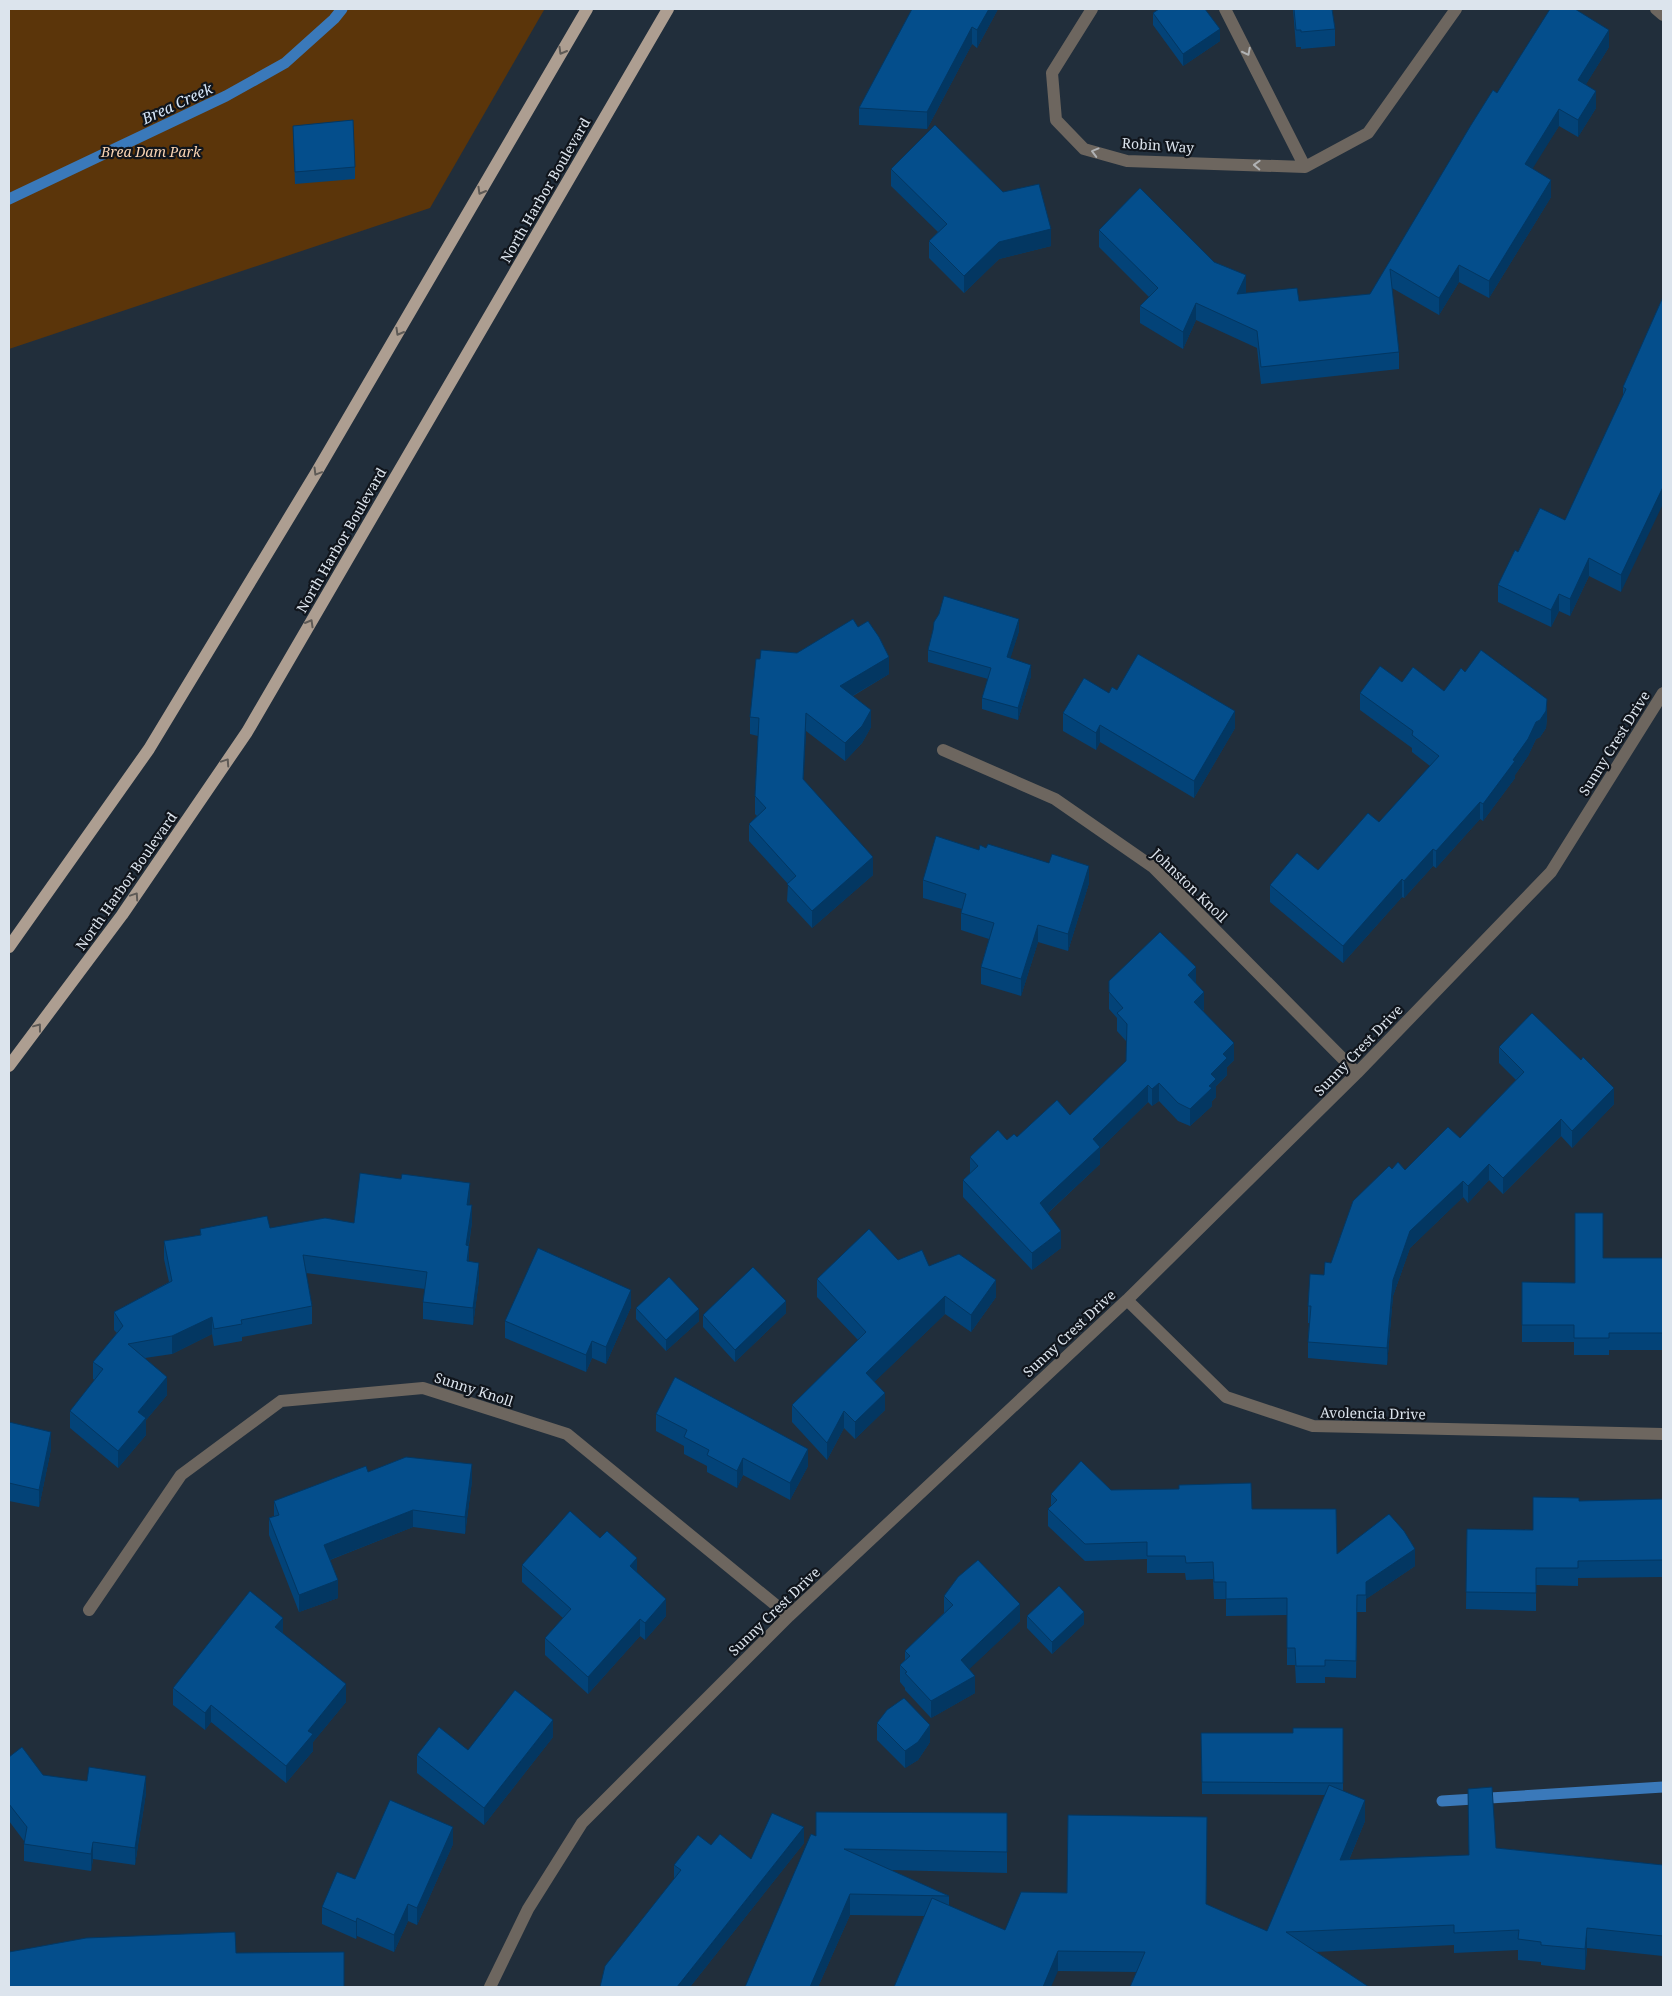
<svg xmlns="http://www.w3.org/2000/svg" width="1672" height="1996" font-family="'Noto Serif',serif">
  <style>
    .green { fill: #5b350a }
    .lines { fill: none; stroke-linecap: round; stroke-linejoin: round }
    .stream { stroke: #3a79ba; stroke-width: 11 }
    .street { stroke: #6d665f; stroke-width: 12 }
    .primary { stroke: #ad9e91; stroke-width: 12 }
    .wall { fill: #034378 }
    .shaded-wall { fill: #033762 }
    .building { fill: #044e8c; stroke: #033762 }
    .oneway { stroke: #5e5a56 }
    .oneway2 { stroke: #b0b2b4 }
    .labels { text-anchor: middle; dominant-baseline: central; stroke-width: 4.5; stroke-linejoin: round; paint-order: stroke }
    .street-label { font-size: 14px; fill: #dce4ed; stroke: #10151c }
    .park-label { font-size: 14px; font-style: italic; fill: #f8d3b2; stroke: #10151c }
    .water-label { font-size: 15px; font-style: italic; fill: #d5e5f7; stroke: #10151c }
  </style>
  <rect width="100%" height="100%" fill="#212e3b"/>
  <path class="green" d="M 9,9 L 541,9 L 544,10 L 430,208 L 9,349 Z"/>
  <g class="lines">
    <path class="stream" d="M 9,199 L 226,96 L 285,63 L 334,19 L 342,9
      M 1442,1801 L 1663,1787"/>
    <path class="street" d="M 1092,9 L 1052,73 L 1056,120 L 1084,149 L 1127,161 L 1305,167 L 1368,133 L 1456,9
      M 1225,9 L 1305,167
      M 1656,9 L 1663,15
      M 943,750 L 1055,799 L 1153,867 L 1357,1073
      M 1127,1300 L 1226,1397 L 1313,1426 L 1663,1434
      M 89,1610 L 181,1475 L 281,1401 L 423,1388 L 567,1434 L 789,1616
      M 490,1987 L 528,1909 L 582,1823 L 789,1616 L 1127,1300 L 1357,1073 L 1551,872 L 1663,693"/>
    <path class="primary" d="M 9,947 L 149,749 L 316,473 L 587,9
      M 9,1066 L 122,915 L 247,732 L 668,9"/>
  </g>
  <path class="wall" d="M 998,9 L 977,48 L 972,44 L 927,129 L 859,125 L 859,108 Z
    M 1293,9 L 1332,9 L 1335,29 L 1335,46 L 1301,49 L 1301,47 L 1296,47 Z
    M 1153,13 L 1220,41 L 1183,66 L 1153,25 Z
    M 1609,47 L 1586,84 L 1596,108 L 1578,137 L 1559,126 L 1532,168 L 1551,197 L 1489,298 L 1459,282 L 1439,315 L 1392,288 L 1399,352 L 1399,369 L 1261,384 L 1257,348 L 1196,320 L 1183,349 L 1140,323 L 1140,306 L 1149,297 L 1099,247 L 1099,230 L 1246,292 L 1245,294 L 1299,301 L 1370,294 L 1497,93 Z
    M 293,126 L 355,167 L 355,179 L 295,184 Z
    M 891,169 L 1051,246 L 999,259 L 964,293 L 929,258 L 929,241 L 938,232 L 891,186 Z
    M 1663,297 L 1621,592 L 1589,576 L 1570,616 L 1559,611 L 1551,627 L 1498,602 L 1498,585 L 1518,552 L 1565,520 L 1623,396 L 1623,387 Z
    M 1019,631 L 1010,658 L 1031,676 L 1018,720 L 982,709 L 982,698 L 988,679 L 928,662 L 928,650 Z
    M 797,653 L 889,674 L 853,696 L 871,727 L 862,743 L 845,761 L 806,731 L 803,780 L 873,875 L 812,928 L 787,901 L 788,884 L 749,841 L 749,824 L 757,816 L 755,814 L 755,796 L 758,736 L 750,734 L 750,717 L 760,659 Z
    M 1465,672 L 1547,716 L 1546,728 L 1540,737 L 1536,739 L 1528,756 L 1515,775 L 1515,778 L 1483,821 L 1480,819 L 1436,868 L 1433,866 L 1404,898 L 1402,897 L 1343,963 L 1270,902 L 1270,885 L 1318,870 L 1379,822 L 1430,766 L 1412,752 L 1412,748 L 1360,710 L 1360,693 L 1402,682 L 1444,691 Z
    M 1117,690 L 1235,728 L 1194,798 L 1100,742 L 1096,750 L 1063,731 L 1063,713 Z
    M 986,848 L 1089,883 L 1068,951 L 1038,942 L 1021,996 L 981,984 L 981,967 L 989,939 L 961,930 L 961,913 L 962,909 L 923,898 L 923,880 L 979,850 Z
    M 1109,981 L 1196,983 L 1204,1009 L 1203,1011 L 1234,1060 L 1227,1067 L 1227,1075 L 1216,1086 L 1216,1097 L 1212,1101 L 1212,1106 L 1190,1126 L 1178,1121 L 1159,1101 L 1152,1106 L 1148,1102 L 1100,1149 L 1100,1164 L 1048,1213 L 1061,1248 L 1032,1270 L 963,1197 L 963,1180 L 970,1174 L 970,1157 L 1007,1140 L 1017,1137 L 1070,1115 L 1126,1061 L 1126,1041 L 1117,1031 L 1117,1018 L 1109,1009 Z
    M 1499,1047 L 1614,1104 L 1572,1148 L 1561,1136 L 1503,1194 L 1489,1180 L 1468,1203 L 1463,1197 L 1410,1248 L 1393,1296 L 1387,1365 L 1308,1358 L 1308,1342 L 1309,1323 L 1308,1323 L 1308,1306 L 1331,1263 L 1392,1169 L 1405,1170 L 1460,1138 L 1516,1080 L 1499,1063 Z
    M 470,1200 L 469,1205 L 472,1222 L 469,1245 L 469,1261 L 479,1280 L 473,1325 L 423,1319 L 423,1302 L 425,1289 L 306,1273 L 312,1306 L 312,1324 L 242,1337 L 242,1341 L 214,1346 L 212,1334 L 172,1354 L 145,1358 L 167,1395 L 146,1420 L 146,1435 L 118,1468 L 70,1428 L 70,1411 L 95,1380 L 93,1379 L 93,1362 L 117,1333 L 114,1330 L 114,1312 L 169,1282 L 164,1259 L 164,1241 L 200,1235 L 200,1229 L 270,1228 L 354,1223 Z
    M 1603,1258 L 1663,1258 L 1663,1350 L 1609,1350 L 1609,1355 L 1574,1355 L 1574,1342 L 1522,1342 L 1522,1282 L 1575,1283 Z
    M 898,1260 L 929,1266 L 996,1297 L 971,1332 L 945,1314 L 874,1382 L 885,1410 L 855,1439 L 844,1428 L 827,1460 L 792,1422 L 792,1405 L 858,1340 L 817,1297 L 817,1279 Z
    M 631,1307 L 606,1364 L 592,1358 L 586,1372 L 505,1338 L 505,1321 Z
    M 636,1308 L 699,1321 L 666,1351 L 636,1319 Z
    M 786,1313 L 735,1362 L 703,1327 L 703,1315 Z
    M 656,1414 L 808,1466 L 790,1500 L 743,1475 L 737,1488 L 707,1472 L 707,1466 L 684,1454 L 684,1446 L 656,1431 Z
    M 9,1422 L 51,1449 L 39,1507 L 9,1501 Z
    M 368,1472 L 472,1481 L 465,1534 L 413,1527 L 330,1560 L 338,1598 L 299,1612 L 269,1535 L 269,1518 L 274,1516 L 274,1501 Z
    M 1111,1490 L 1252,1509 L 1337,1554 L 1415,1566 L 1366,1599 L 1366,1612 L 1357,1612 L 1356,1678 L 1325,1677 L 1325,1683 L 1296,1683 L 1295,1665 L 1287,1665 L 1287,1615 L 1226,1616 L 1226,1599 L 1214,1599 L 1213,1579 L 1186,1580 L 1185,1573 L 1147,1573 L 1147,1559 L 1085,1561 L 1048,1526 L 1048,1509 L 1051,1507 L 1051,1494 Z
    M 1663,1499 L 1663,1577 L 1578,1578 L 1578,1586 L 1536,1585 L 1536,1611 L 1466,1609 L 1467,1529 L 1533,1530 L 1579,1501 Z
    M 522,1565 L 637,1573 L 666,1616 L 645,1640 L 640,1636 L 588,1694 L 545,1655 L 545,1638 L 563,1618 L 522,1582 Z
    M 944,1596 L 1020,1621 L 969,1669 L 975,1693 L 931,1718 L 905,1690 L 905,1688 L 900,1682 L 900,1665 L 905,1660 L 905,1651 L 944,1613 Z
    M 1027,1616 L 1084,1624 L 1052,1654 L 1027,1628 Z
    M 283,1634 L 346,1702 L 313,1742 L 313,1751 L 286,1783 L 211,1722 L 205,1730 L 173,1705 L 173,1688 Z
    M 877,1723 L 930,1742 L 918,1760 L 905,1768 L 877,1740 Z
    M 1343,1728 L 1343,1791 L 1365,1821 L 1349,1860 L 1469,1855 L 1468,1809 L 1496,1848 L 1663,1865 L 1663,1956 L 1587,1948 L 1585,1970 L 1541,1965 L 1541,1962 L 1518,1960 L 1518,1950 L 1454,1953 L 1454,1945 L 1315,1952 L 1136,1972 L 1058,1971 L 924,1916 L 850,1915 L 818,1987 L 745,1987 L 816,1836 L 1007,1813 L 1007,1873 L 891,1870 L 949,1896 L 949,1906 L 1005,1930 L 1067,1893 L 1207,1837 L 1206,1904 L 1267,1931 L 1325,1795 L 1202,1794 L 1201,1733 L 1293,1733 Z
    M 553,1737 L 484,1825 L 417,1773 L 417,1755 L 468,1750 Z
    M 9,1757 L 43,1775 L 146,1793 L 135,1865 L 93,1859 L 91,1871 L 24,1861 L 24,1841 L 9,1821 Z
    M 804,1843 L 690,1987 L 674,1879 L 674,1865 L 711,1845 L 751,1859 Z
    M 453,1844 L 417,1925 L 408,1921 L 394,1952 L 357,1936 L 356,1939 L 322,1924 L 322,1907 L 355,1879 Z"/>
  <path class="shaded-wall" d="M 989,9 L 998,9 L 977,48 L 977,30 Z
    M 972,27 L 972,44 L 927,129 L 927,112 Z
    M 1220,29 L 1220,41 L 1183,66 L 1183,54 Z
    M 1609,30 L 1609,47 L 1578,97 L 1578,80 Z
    M 1596,91 L 1596,108 L 1578,137 L 1578,120 Z
    M 1559,109 L 1559,126 L 1525,181 L 1525,164 Z
    M 1551,180 L 1551,197 L 1489,298 L 1489,281 Z
    M 1051,229 L 1051,246 L 999,259 L 964,293 L 964,276 L 999,242 Z
    M 1459,265 L 1459,282 L 1439,315 L 1439,298 Z
    M 1246,275 L 1246,292 L 1237,312 L 1237,294 Z
    M 1196,303 L 1196,320 L 1183,349 L 1183,332 Z
    M 1663,487 L 1663,504 L 1621,592 L 1621,575 Z
    M 1589,558 L 1589,576 L 1570,616 L 1570,599 Z
    M 1559,594 L 1559,611 L 1551,627 L 1551,610 Z
    M 1019,619 L 1019,631 L 1007,669 L 1007,657 Z
    M 889,657 L 889,674 L 840,703 L 840,686 Z
    M 1031,665 L 1031,676 L 1018,720 L 1018,708 Z
    M 1547,699 L 1547,716 L 1546,728 L 1540,737 L 1536,739 L 1528,756 L 1515,775 L 1515,778 L 1483,821 L 1483,804 L 1513,760 L 1536,722 Z
    M 871,710 L 871,727 L 862,743 L 845,761 L 845,743 Z
    M 1235,711 L 1235,728 L 1194,798 L 1194,781 Z
    M 806,713 L 806,731 L 803,796 L 803,779 Z
    M 1100,725 L 1100,742 L 1096,750 L 1096,733 Z
    M 1480,802 L 1480,819 L 1436,868 L 1436,851 Z
    M 1433,849 L 1433,866 L 1404,898 L 1404,881 Z
    M 873,857 L 873,875 L 812,928 L 812,911 Z
    M 1089,866 L 1089,883 L 1068,951 L 1068,934 Z
    M 1402,879 L 1402,897 L 1343,963 L 1343,946 Z
    M 1038,925 L 1038,942 L 1021,996 L 1021,979 Z
    M 1196,967 L 1196,984 L 1188,975 Z
    M 1204,992 L 1204,1009 L 1194,1019 L 1194,1002 Z
    M 1234,1043 L 1234,1060 L 1227,1067 L 1227,1075 L 1216,1086 L 1216,1097 L 1212,1101 L 1212,1106 L 1190,1126 L 1190,1109 L 1209,1086 L 1211,1074 L 1223,1054 Z
    M 1159,1083 L 1159,1101 L 1152,1106 L 1152,1089 Z
    M 1148,1085 L 1148,1102 L 1100,1149 L 1100,1164 L 1040,1220 L 1040,1203 L 1093,1139 Z
    M 1614,1088 L 1614,1104 L 1572,1148 L 1572,1131 Z
    M 1561,1119 L 1561,1136 L 1503,1194 L 1503,1178 Z
    M 1489,1164 L 1489,1180 L 1468,1203 L 1468,1186 Z
    M 1463,1181 L 1463,1197 L 1410,1248 L 1393,1296 L 1387,1365 L 1387,1348 L 1393,1280 L 1410,1231 Z
    M 470,1183 L 470,1200 L 467,1222 L 467,1205 Z
    M 472,1205 L 472,1222 L 466,1262 L 466,1245 Z
    M 1061,1231 L 1061,1248 L 1032,1270 L 1032,1253 Z
    M 469,1246 L 469,1263 L 467,1261 Z
    M 479,1263 L 479,1280 L 473,1325 L 473,1308 Z
    M 996,1280 L 996,1297 L 971,1332 L 971,1315 Z
    M 631,1290 L 631,1307 L 606,1364 L 606,1347 Z
    M 945,1296 L 945,1314 L 866,1390 L 866,1373 Z
    M 786,1301 L 786,1313 L 735,1362 L 735,1350 Z
    M 699,1309 L 699,1321 L 666,1351 L 666,1340 Z
    M 212,1317 L 212,1334 L 172,1354 L 172,1336 Z
    M 592,1341 L 592,1358 L 586,1372 L 586,1355 Z
    M 167,1377 L 167,1395 L 146,1420 L 146,1435 L 118,1468 L 118,1451 L 138,1412 Z
    M 885,1393 L 885,1410 L 855,1439 L 855,1422 Z
    M 844,1411 L 844,1428 L 827,1460 L 827,1443 Z
    M 51,1432 L 51,1449 L 39,1507 L 39,1490 Z
    M 808,1449 L 808,1466 L 790,1500 L 790,1483 Z
    M 743,1458 L 743,1475 L 737,1488 L 737,1471 Z
    M 472,1464 L 472,1481 L 465,1534 L 465,1517 Z
    M 413,1510 L 413,1527 L 324,1562 L 324,1545 Z
    M 1415,1549 L 1415,1566 L 1366,1599 L 1366,1582 Z
    M 637,1558 L 637,1575 L 630,1566 Z
    M 338,1580 L 338,1598 L 299,1612 L 299,1595 Z
    M 666,1599 L 666,1616 L 645,1640 L 645,1623 Z
    M 1020,1604 L 1020,1621 L 961,1677 L 961,1660 Z
    M 1084,1612 L 1084,1624 L 1052,1654 L 1052,1642 Z
    M 283,1618 L 283,1635 L 275,1627 Z
    M 640,1619 L 640,1636 L 588,1694 L 588,1677 Z
    M 975,1676 L 975,1693 L 931,1718 L 931,1701 Z
    M 346,1684 L 346,1702 L 313,1742 L 313,1751 L 286,1783 L 286,1766 L 308,1731 Z
    M 211,1705 L 211,1722 L 205,1730 L 205,1713 Z
    M 553,1720 L 553,1737 L 484,1825 L 484,1808 Z
    M 930,1725 L 930,1742 L 918,1760 L 905,1768 L 905,1751 Z
    M 146,1776 L 146,1793 L 135,1865 L 135,1848 Z
    M 1365,1800 L 1365,1821 L 1340,1881 L 1340,1860 Z
    M 453,1827 L 453,1844 L 417,1925 L 417,1908 Z
    M 804,1827 L 804,1843 L 690,1987 L 677,1987 Z
    M 93,1842 L 93,1859 L 91,1871 L 91,1854 Z
    M 850,1894 L 850,1915 L 818,1987 L 810,1987 Z
    M 408,1904 L 408,1921 L 394,1952 L 394,1935 Z
    M 357,1918 L 357,1936 L 356,1939 L 356,1922 Z
    M 1587,1928 L 1587,1948 L 1585,1970 L 1585,1949 Z
    M 1058,1951 L 1058,1971 L 1051,1987 L 1043,1987 Z"/>
  <path class="building" d="M 912,9 L 989,9 L 977,30 L 972,27 L 927,112 L 859,108 Z
    M 1159,9 L 1205,9 L 1220,29 L 1183,54 L 1153,13 Z
    M 1294,9 L 1332,9 L 1335,29 L 1301,32 L 1301,30 L 1296,30 Z
    M 1550,9 L 1575,9 L 1609,30 L 1578,80 L 1596,91 L 1578,120 L 1559,109 L 1525,164 L 1551,180 L 1489,281 L 1459,265 L 1439,298 L 1390,269 L 1399,352 L 1261,367 L 1257,331 L 1196,303 L 1183,332 L 1140,306 L 1158,288 L 1099,230 L 1140,188 L 1214,262 L 1246,275 L 1237,294 L 1297,288 L 1299,301 L 1370,294 L 1471,125 L 1493,90 L 1497,93 Z
    M 353,120 L 355,167 L 295,172 L 293,126 Z
    M 935,125 L 1003,192 L 1039,184 L 1051,229 L 999,242 L 964,276 L 929,241 L 947,224 L 891,169 Z
    M 1663,297 L 1663,487 L 1621,575 L 1589,558 L 1570,599 L 1559,594 L 1551,610 L 1498,585 L 1515,550 L 1518,552 L 1540,508 L 1565,520 L 1626,389 L 1623,387 Z
    M 944,596 L 1019,619 L 1007,657 L 1031,665 L 1018,708 L 982,698 L 991,668 L 928,650 L 933,630 L 934,622 L 939,614 Z
    M 853,619 L 858,627 L 868,621 L 879,637 L 889,657 L 840,686 L 871,710 L 862,726 L 845,743 L 806,713 L 803,779 L 873,857 L 812,911 L 787,884 L 796,876 L 749,824 L 766,808 L 755,796 L 759,718 L 750,717 L 756,659 L 760,659 L 761,650 L 797,653 Z
    M 1481,650 L 1547,699 L 1546,711 L 1540,720 L 1536,722 L 1528,739 L 1513,760 L 1515,761 L 1483,804 L 1480,802 L 1436,851 L 1433,849 L 1404,881 L 1402,879 L 1343,946 L 1270,885 L 1297,853 L 1318,870 L 1368,813 L 1379,822 L 1439,756 L 1412,735 L 1413,731 L 1360,693 L 1380,666 L 1402,682 L 1413,667 L 1444,691 L 1461,668 L 1465,672 Z
    M 1138,654 L 1235,711 L 1194,781 L 1100,725 L 1096,733 L 1063,713 L 1084,678 L 1109,693 L 1112,687 L 1117,690 Z
    M 936,836 L 979,850 L 980,845 L 986,848 L 988,844 L 1049,863 L 1052,854 L 1089,866 L 1068,934 L 1038,925 L 1021,979 L 981,967 L 994,923 L 961,913 L 966,894 L 923,880 Z
    M 1160,932 L 1196,967 L 1188,975 L 1204,992 L 1194,1002 L 1234,1043 L 1223,1054 L 1227,1058 L 1211,1074 L 1216,1079 L 1209,1086 L 1212,1088 L 1190,1109 L 1178,1103 L 1159,1083 L 1152,1089 L 1148,1085 L 1093,1139 L 1100,1147 L 1040,1203 L 1061,1231 L 1032,1253 L 963,1180 L 978,1166 L 970,1157 L 998,1130 L 1007,1140 L 1014,1134 L 1017,1137 L 1057,1100 L 1070,1115 L 1126,1061 L 1127,1024 L 1117,1013 L 1123,1008 L 1109,992 L 1109,981 Z
    M 1532,1013 L 1581,1060 L 1583,1057 L 1614,1088 L 1572,1131 L 1561,1119 L 1503,1178 L 1489,1164 L 1468,1186 L 1463,1181 L 1410,1231 L 1393,1280 L 1387,1348 L 1308,1342 L 1311,1306 L 1308,1306 L 1310,1274 L 1324,1275 L 1325,1262 L 1331,1263 L 1353,1201 L 1389,1166 L 1392,1169 L 1398,1162 L 1405,1170 L 1448,1127 L 1460,1138 L 1524,1072 L 1499,1047 Z
    M 360,1173 L 401,1179 L 402,1174 L 470,1183 L 467,1205 L 472,1205 L 466,1245 L 469,1246 L 467,1261 L 479,1263 L 473,1308 L 423,1302 L 427,1272 L 303,1255 L 312,1306 L 241,1320 L 242,1324 L 214,1329 L 212,1317 L 172,1336 L 128,1344 L 167,1377 L 138,1412 L 146,1418 L 118,1451 L 70,1411 L 103,1369 L 93,1362 L 123,1326 L 114,1312 L 172,1281 L 164,1241 L 201,1235 L 200,1229 L 267,1216 L 270,1228 L 325,1218 L 354,1223 Z
    M 1575,1213 L 1603,1213 L 1603,1258 L 1663,1258 L 1663,1333 L 1609,1333 L 1609,1338 L 1574,1338 L 1574,1325 L 1522,1325 L 1522,1282 L 1575,1283 Z
    M 869,1229 L 898,1260 L 922,1250 L 929,1266 L 959,1254 L 996,1280 L 971,1315 L 945,1296 L 866,1373 L 885,1393 L 855,1422 L 844,1411 L 827,1443 L 792,1405 L 866,1332 L 817,1279 Z
    M 538,1248 L 631,1290 L 606,1347 L 592,1341 L 586,1355 L 505,1321 Z
    M 753,1267 L 786,1301 L 735,1350 L 703,1315 Z
    M 669,1277 L 699,1309 L 666,1340 L 636,1308 Z
    M 675,1377 L 808,1449 L 790,1483 L 743,1458 L 737,1471 L 707,1455 L 709,1450 L 684,1437 L 687,1430 L 656,1414 Z
    M 9,1422 L 51,1432 L 39,1490 L 9,1483 Z
    M 406,1457 L 472,1464 L 465,1517 L 413,1510 L 324,1545 L 338,1580 L 299,1595 L 269,1518 L 279,1515 L 274,1501 L 366,1466 L 368,1472 Z
    M 1081,1461 L 1111,1490 L 1179,1489 L 1179,1485 L 1251,1483 L 1252,1509 L 1336,1509 L 1337,1554 L 1389,1514 L 1404,1531 L 1415,1549 L 1366,1582 L 1366,1595 L 1357,1595 L 1356,1661 L 1325,1660 L 1325,1666 L 1296,1666 L 1295,1648 L 1287,1648 L 1287,1598 L 1226,1599 L 1226,1582 L 1214,1582 L 1213,1562 L 1186,1563 L 1185,1556 L 1147,1556 L 1147,1542 L 1085,1544 L 1048,1509 L 1057,1500 L 1051,1494 Z
    M 1533,1497 L 1579,1498 L 1579,1501 L 1663,1499 L 1663,1560 L 1578,1561 L 1578,1568 L 1536,1568 L 1536,1593 L 1466,1592 L 1467,1529 L 1533,1530 Z
    M 570,1511 L 600,1538 L 607,1531 L 637,1558 L 630,1566 L 666,1599 L 645,1623 L 640,1619 L 588,1677 L 545,1638 L 571,1609 L 522,1565 Z
    M 978,1560 L 1020,1604 L 961,1660 L 975,1676 L 931,1701 L 905,1673 L 907,1672 L 900,1665 L 910,1656 L 905,1651 L 953,1605 L 944,1596 L 958,1577 Z
    M 1059,1586 L 1084,1612 L 1052,1642 L 1027,1616 Z
    M 250,1591 L 283,1618 L 275,1627 L 346,1684 L 308,1731 L 313,1734 L 286,1766 L 211,1705 L 205,1713 L 173,1688 Z
    M 515,1690 L 553,1720 L 484,1808 L 417,1755 L 439,1727 L 468,1750 Z
    M 904,1698 L 930,1725 L 918,1742 L 905,1751 L 877,1723 L 887,1710 Z
    M 1293,1728 L 1343,1728 L 1343,1783 L 1202,1782 L 1201,1733 L 1293,1733 Z
    M 22,1747 L 43,1775 L 87,1781 L 89,1767 L 146,1776 L 135,1848 L 93,1842 L 91,1854 L 24,1844 L 27,1827 L 9,1804 L 9,1757 Z
    M 1329,1785 L 1365,1800 L 1340,1860 L 1469,1855 L 1468,1789 L 1492,1787 L 1496,1848 L 1663,1865 L 1663,1936 L 1587,1928 L 1585,1949 L 1541,1945 L 1541,1942 L 1518,1939 L 1519,1930 L 1454,1933 L 1454,1925 L 1286,1932 L 1369,1987 L 1130,1987 L 1145,1952 L 1058,1951 L 1043,1987 L 894,1987 L 932,1898 L 1005,1930 L 1021,1892 L 1067,1893 L 1068,1815 L 1207,1817 L 1206,1904 L 1267,1931 Z
    M 390,1800 L 453,1827 L 417,1908 L 408,1904 L 394,1935 L 357,1918 L 356,1922 L 322,1907 L 337,1872 L 355,1879 Z
    M 816,1812 L 1007,1813 L 1007,1852 L 844,1849 L 949,1896 L 850,1894 L 810,1987 L 745,1987 L 811,1834 L 816,1836 Z
    M 772,1813 L 804,1827 L 677,1987 L 600,1987 L 605,1966 L 681,1870 L 674,1865 L 698,1835 L 711,1845 L 720,1834 L 751,1859 Z
    M 235,1932 L 236,1953 L 344,1952 L 344,1987 L 9,1987 L 9,1952 L 86,1938 Z"/>
  <defs><path id="oneway-chevron" d="M-2-3.5L2.5 0L-2 3.5" fill="none" stroke-width="1.6" stroke-linecap="round" stroke-linejoin="round" transform="scale(1.25)"/></defs>
  <g class="oneway">
    <use href="#oneway-chevron" transform="translate(562 51) rotate(120)"/>
    <use href="#oneway-chevron" transform="translate(481 191) rotate(120)"/>
    <use href="#oneway-chevron" transform="translate(399 332) rotate(120)"/>
    <use href="#oneway-chevron" transform="translate(317 472) rotate(121)"/>
    <use href="#oneway-chevron" transform="translate(310 623) rotate(-60)"/>
    <use href="#oneway-chevron" transform="translate(226 762) rotate(-56)"/>
    <use href="#oneway-chevron" transform="translate(135 896) rotate(-56)"/>
    <use href="#oneway-chevron" transform="translate(38 1027) rotate(-53)"/>
  </g>
  <g class="oneway2">
    <use href="#oneway-chevron" transform="translate(1247 52) rotate(63)"/>
    <use href="#oneway-chevron" transform="translate(1095 152) rotate(-165)"/>
    <use href="#oneway-chevron" transform="translate(1257 165) rotate(-178)"/>
  </g>
  <g class="labels">
    <g class="street-label">
      <text transform="translate(1158 145) rotate(4)">Robin Way</text>
      <text transform="translate(545 190) rotate(-60)">North Harbor Boulevard</text>
      <text transform="translate(341 540) rotate(-60)">North Harbor Boulevard</text>
      <text transform="translate(1614 743) rotate(-58)">Sunny Crest Drive</text>
      <text transform="translate(126 881) rotate(-55)">North Harbor Boulevard</text>
      <text transform="translate(1190 885) rotate(44)">Johnston Knoll</text>
      <text transform="translate(1358 1050) rotate(-46)">Sunny Crest Drive</text>
      <text transform="translate(1069 1333) rotate(-43)">Sunny Crest Drive</text>
      <text transform="translate(474 1389) rotate(18)">Sunny Knoll</text>
      <text transform="translate(1373 1413) rotate(1)">Avolencia Drive</text>
      <text transform="translate(774 1611) rotate(-44)">Sunny Crest Drive</text>
    </g>
    <g class="park-label">
      <text x="151" y="151">Brea Dam Park</text>
    </g>
    <g class="water-label">
      <text transform="translate(177 103) rotate(-25)">Brea Creek</text>
    </g>
  </g>
  <rect width="1672" height="1996" fill="none" stroke="#dce4ed" stroke-width="20"/>
</svg>
